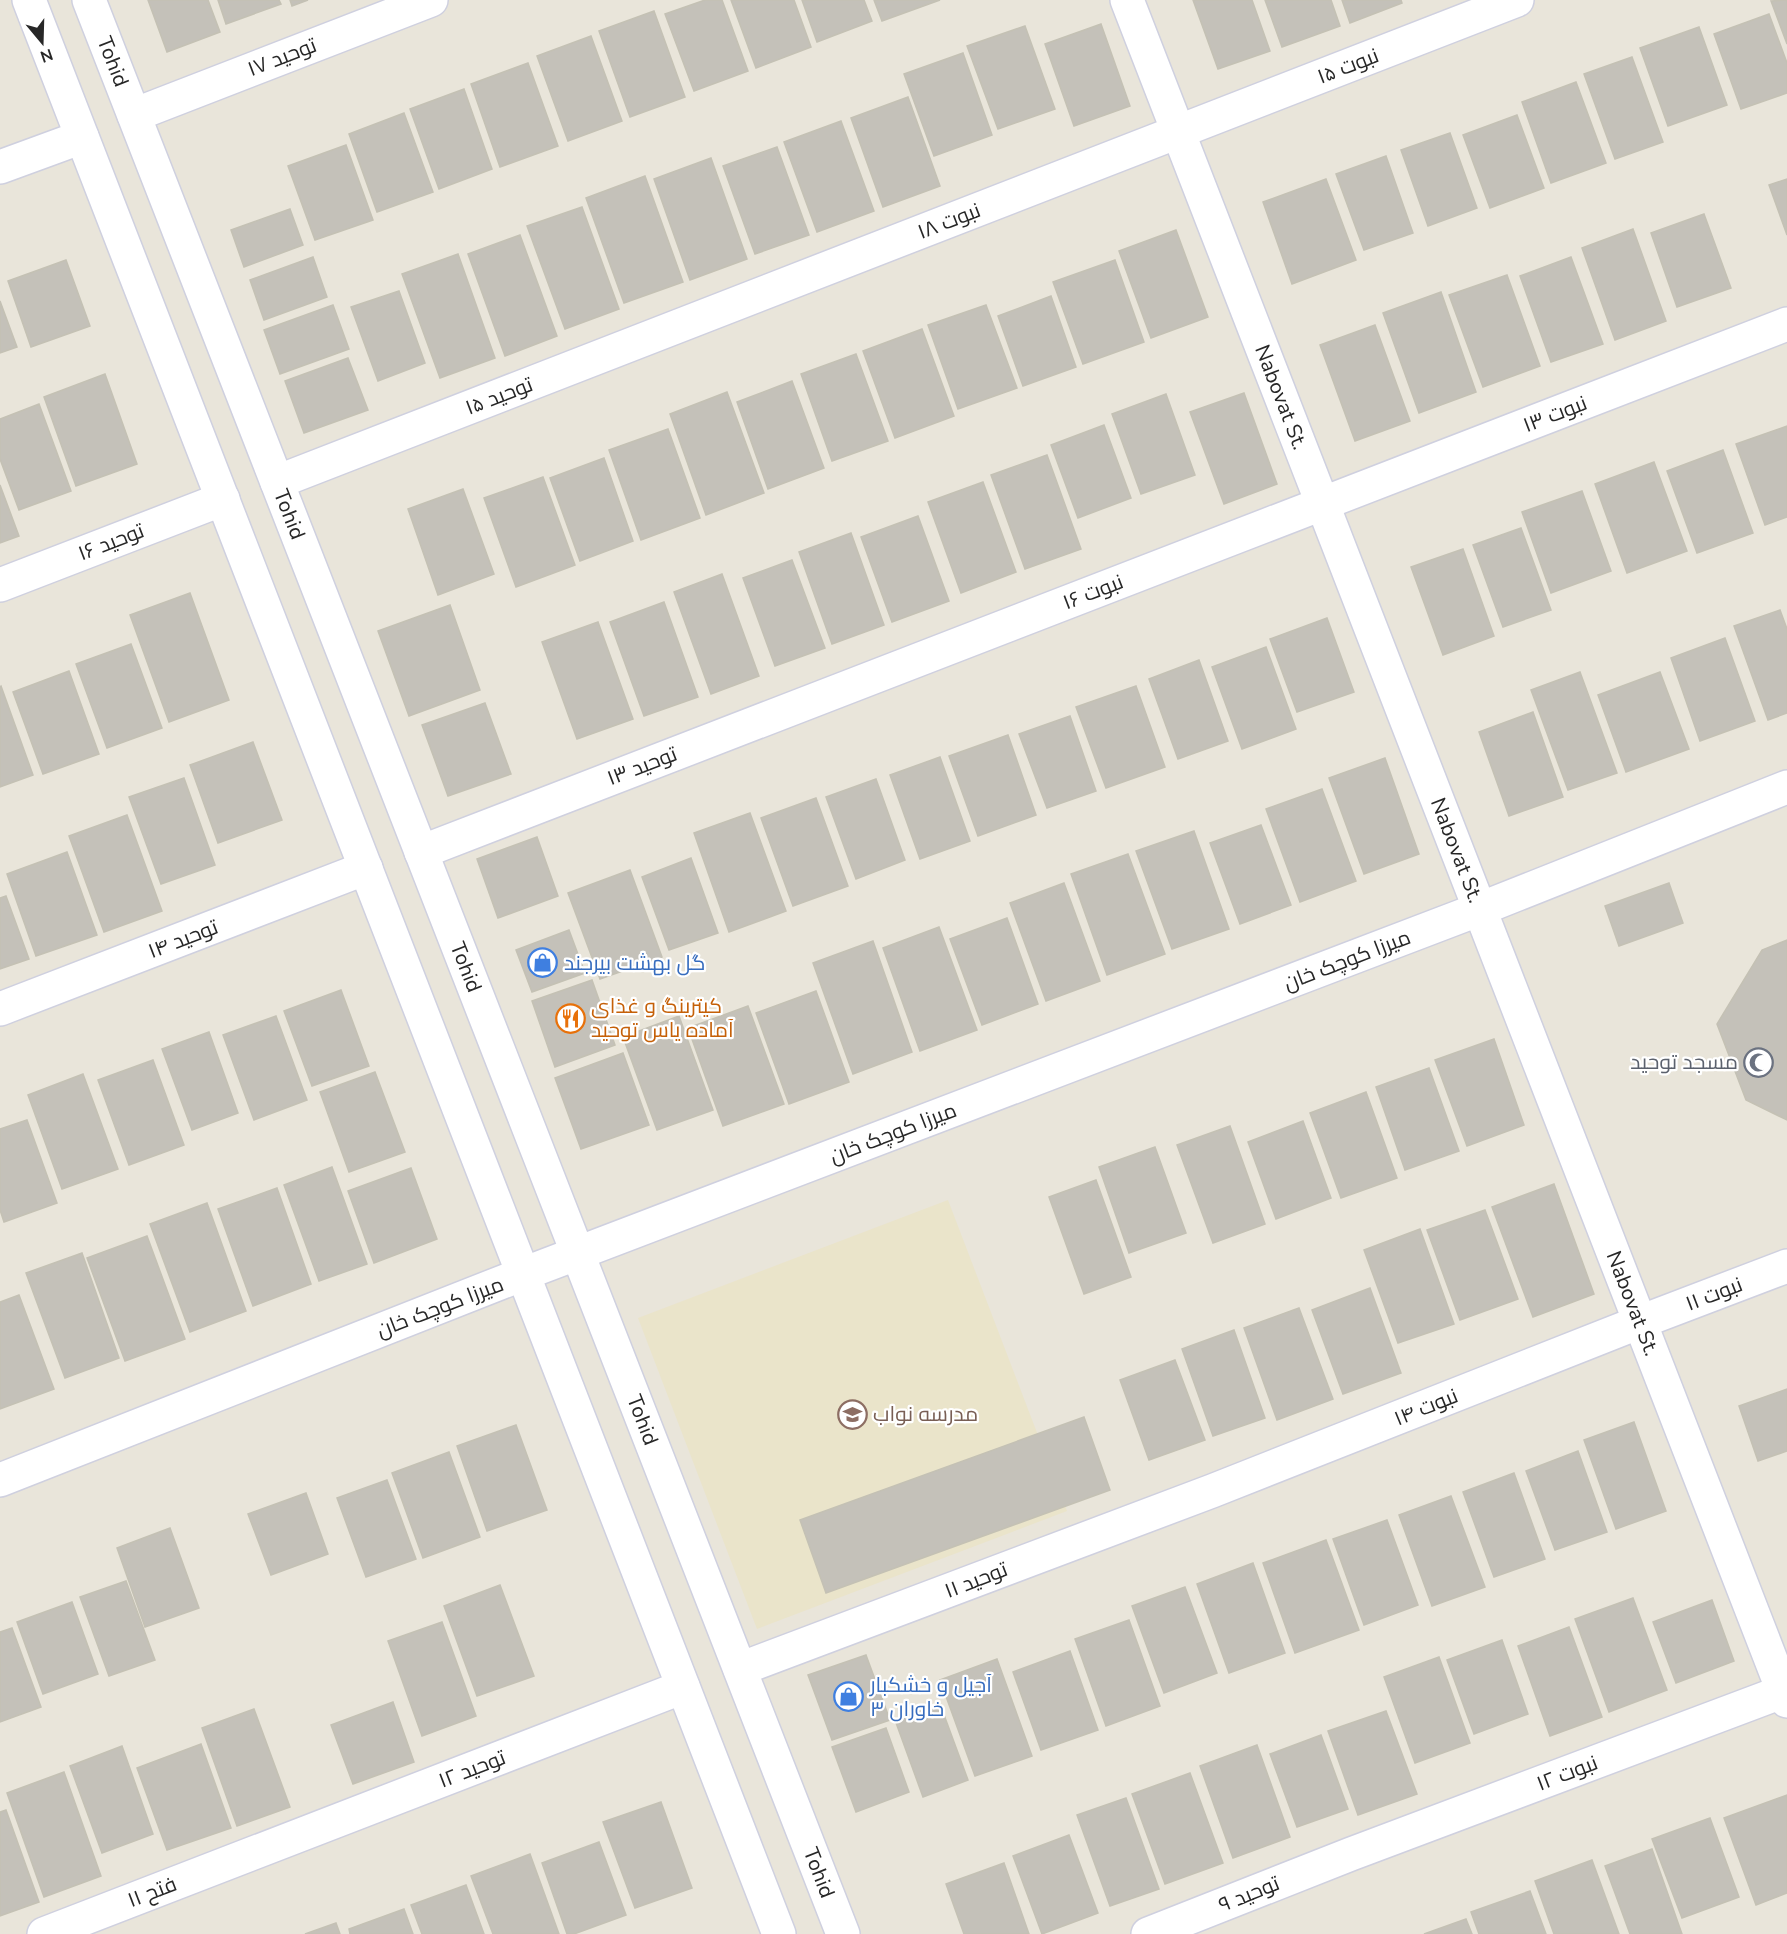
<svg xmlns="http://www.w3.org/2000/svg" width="1787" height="1934" font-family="'Nunito Sans',Cairo,sans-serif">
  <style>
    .education { fill: #eae4ca }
    .building { fill: #c4c1b9; stroke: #c4c1b4; stroke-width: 1.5 }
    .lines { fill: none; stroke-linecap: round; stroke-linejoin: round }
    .street-casing { stroke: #cfd0df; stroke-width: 36 }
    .secondary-casing { stroke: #cfd0df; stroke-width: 36 }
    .street { stroke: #fff; stroke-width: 33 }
    .secondary { stroke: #fff; stroke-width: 33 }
    .labels { text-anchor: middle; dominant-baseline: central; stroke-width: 4.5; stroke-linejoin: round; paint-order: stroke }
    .street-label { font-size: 21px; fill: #272727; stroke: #fff }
    .shop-label { font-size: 21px; fill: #366cbe; stroke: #fff; text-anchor: start }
    .food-label { font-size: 21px; fill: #c56008; stroke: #fff; text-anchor: start }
    .worship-label { font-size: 21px; fill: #5b616d; stroke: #fff; text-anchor: end }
    .education-label { font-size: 21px; fill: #785e54; stroke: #fff; text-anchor: start }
  </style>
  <rect width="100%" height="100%" fill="#e9e5da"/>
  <path class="education" d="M 948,1200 L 1067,1511 L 757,1629 L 638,1318 Z"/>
  <path class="building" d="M 148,0 L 208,0 L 220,32 L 167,52 Z
    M 218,0 L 279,0 L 281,4 L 226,24 Z
    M 290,0 L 308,0 L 292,6 Z
    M 705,0 L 722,0 L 748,71 L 694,91 L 665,14 Z
    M 731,0 L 794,0 L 811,47 L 756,68 Z
    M 802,0 L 864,0 L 872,21 L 817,42 Z
    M 874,0 L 940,0 L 882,21 Z
    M 1193,0 L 1252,0 L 1270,51 L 1218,69 Z
    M 1265,0 L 1331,0 L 1340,26 L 1282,47 Z
    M 1342,0 L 1401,0 L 1402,3 L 1350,23 Z
    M 1787,0 L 1787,44 L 1771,1 Z
    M 654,11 L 685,97 L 630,117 L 599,31 Z
    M 1769,14 L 1787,63 L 1787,93 L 1741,109 L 1714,34 Z
    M 1101,24 L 1130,106 L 1074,126 L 1045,44 Z
    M 1025,26 L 1055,109 L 998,129 L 967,46 Z
    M 1699,27 L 1727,105 L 1668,126 L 1640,48 Z
    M 591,36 L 622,121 L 568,141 L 537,56 Z
    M 963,53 L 992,135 L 934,156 L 904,74 Z
    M 1632,57 L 1663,142 L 1615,159 L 1584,74 Z
    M 528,63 L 558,146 L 500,167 L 471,84 Z
    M 1576,82 L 1606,163 L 1551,183 L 1522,102 Z
    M 464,89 L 492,169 L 439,189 L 410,109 Z
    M 908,97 L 940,186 L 883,207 L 851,118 Z
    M 404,113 L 433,192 L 377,212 L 349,134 Z
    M 1517,115 L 1544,188 L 1490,208 L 1463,135 Z
    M 841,121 L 874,211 L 817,232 L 784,142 Z
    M 1450,133 L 1477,208 L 1428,226 L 1401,150 Z
    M 346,145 L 373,220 L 315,240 L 288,166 Z
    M 777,147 L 809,235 L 755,254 L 723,166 Z
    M 1386,156 L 1413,233 L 1364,250 L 1336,174 Z
    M 711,158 L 747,259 L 690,280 L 654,179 Z
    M 645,176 L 683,282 L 624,303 L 586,198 Z
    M 1326,179 L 1356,260 L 1292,284 L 1263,202 Z
    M 1787,179 L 1787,235 L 1769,185 Z
    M 582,207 L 619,309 L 565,329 L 527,226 Z
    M 290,209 L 303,245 L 244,267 L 231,230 Z
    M 1704,214 L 1731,288 L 1677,307 L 1651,233 Z
    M 1633,229 L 1666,321 L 1615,340 L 1582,248 Z
    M 1176,230 L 1208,317 L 1151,338 L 1119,251 Z
    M 520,235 L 557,336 L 505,356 L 468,254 Z
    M 458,254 L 495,358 L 440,378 L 402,274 Z
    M 313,257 L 327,297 L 264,320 L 250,280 Z
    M 1571,257 L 1603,344 L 1551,362 L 1520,276 Z
    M 66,260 L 90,326 L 31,347 L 8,281 Z
    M 1115,260 L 1144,342 L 1083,364 L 1053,282 Z
    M 1507,275 L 1540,366 L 1483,387 L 1449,295 Z
    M 399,291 L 425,363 L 378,381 L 351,307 Z
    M 1441,292 L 1476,392 L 1419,413 L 1383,313 Z
    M 1051,296 L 1076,367 L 1023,386 L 998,316 Z
    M 0,301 L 17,347 L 0,353 Z
    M 333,305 L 349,349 L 280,374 L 264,330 Z
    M 986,305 L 1017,388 L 958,409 L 928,325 Z
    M 1375,325 L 1410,421 L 1355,441 L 1320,345 Z
    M 922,329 L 954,416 L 895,438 L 863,351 Z
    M 856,354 L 888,441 L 832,461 L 801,374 Z
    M 348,358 L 368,410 L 304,433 L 285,381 Z
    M 105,374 L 137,464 L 76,486 L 44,397 Z
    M 792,381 L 824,468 L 768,489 L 737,402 Z
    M 727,392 L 764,493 L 706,515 L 670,414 Z
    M 1244,393 L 1277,484 L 1224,504 L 1190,412 Z
    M 1166,394 L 1195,475 L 1141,494 L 1112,414 Z
    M 39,404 L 71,491 L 19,510 L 0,459 L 0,419 Z
    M 1104,425 L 1131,498 L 1078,518 L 1051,445 Z
    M 1787,426 L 1787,517 L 1765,525 L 1736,444 Z
    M 668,429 L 700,518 L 641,540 L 609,450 Z
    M 1723,450 L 1753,533 L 1697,553 L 1667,471 Z
    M 1047,455 L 1081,549 L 1025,569 L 991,475 Z
    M 604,458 L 633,541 L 580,561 L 550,478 Z
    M 1654,462 L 1687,551 L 1627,573 L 1595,484 Z
    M 543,477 L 575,565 L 516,587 L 484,498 Z
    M 983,482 L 1016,572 L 961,593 L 928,502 Z
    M 0,485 L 19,536 L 0,543 Z
    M 463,489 L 494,574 L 438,595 L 408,509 Z
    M 1582,491 L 1611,571 L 1551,593 L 1522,512 Z
    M 918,516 L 949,601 L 892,622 L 861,537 Z
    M 1521,528 L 1551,610 L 1503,627 L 1473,545 Z
    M 851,533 L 884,625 L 832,644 L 799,552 Z
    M 1463,549 L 1494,636 L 1443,655 L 1411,567 Z
    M 792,560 L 825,648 L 775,666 L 743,578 Z
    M 722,574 L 759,676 L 711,694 L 674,592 Z
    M 190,593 L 229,700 L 169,722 L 130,615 Z
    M 664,602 L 698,697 L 644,716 L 610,622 Z
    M 450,605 L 480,690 L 409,716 L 378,631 Z
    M 1780,610 L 1787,629 L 1787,713 L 1768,720 L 1734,626 Z
    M 1327,618 L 1354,692 L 1297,712 L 1270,639 Z
    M 598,622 L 633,719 L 577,739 L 542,642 Z
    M 1725,638 L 1755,721 L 1700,741 L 1671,658 Z
    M 131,644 L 162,728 L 107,748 L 76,664 Z
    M 1266,647 L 1296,729 L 1242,749 L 1212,667 Z
    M 1199,660 L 1228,741 L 1178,759 L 1149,679 Z
    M 69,671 L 99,754 L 43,774 L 13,692 Z
    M 1580,672 L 1617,773 L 1568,790 L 1531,690 Z
    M 1660,672 L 1689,749 L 1626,772 L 1598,695 Z
    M 1,686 L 33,775 L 0,787 L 0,687 Z
    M 1136,686 L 1165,767 L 1106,788 L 1076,707 Z
    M 485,703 L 511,774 L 448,796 L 422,725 Z
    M 1533,712 L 1563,797 L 1509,816 L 1479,732 Z
    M 1070,716 L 1096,791 L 1047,808 L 1019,734 Z
    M 1008,735 L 1036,815 L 978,836 L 949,756 Z
    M 253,742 L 282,820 L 218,843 L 190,765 Z
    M 940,757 L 970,841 L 920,859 L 890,775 Z
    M 1385,758 L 1419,854 L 1364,874 L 1329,778 Z
    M 184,778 L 215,865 L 161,884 L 129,797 Z
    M 876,779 L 905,860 L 856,879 L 826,797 Z
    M 1322,789 L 1356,881 L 1300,902 L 1266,809 Z
    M 816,798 L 848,886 L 793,906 L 761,818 Z
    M 750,813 L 786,911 L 729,932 L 694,833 Z
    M 127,815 L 162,911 L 104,932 L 69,836 Z
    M 1261,825 L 1291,905 L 1240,924 L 1210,843 Z
    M 1194,831 L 1229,929 L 1172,949 L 1136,851 Z
    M 537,837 L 558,896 L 498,918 L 477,859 Z
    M 67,852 L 97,935 L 36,956 L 7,874 Z
    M 1128,854 L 1165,954 L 1107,975 L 1071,874 Z
    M 691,858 L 718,933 L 669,950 L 642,877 Z
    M 630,870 L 662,957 L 600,979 L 568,893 Z
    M 1064,883 L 1100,981 L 1046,1001 L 1010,903 Z
    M 1669,883 L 1683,923 L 1619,946 L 1605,906 Z
    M 6,896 L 29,959 L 0,969 L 0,898 Z
    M 1007,918 L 1038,1004 L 982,1025 L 950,939 Z
    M 939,927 L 977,1030 L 920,1051 L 883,948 Z
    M 569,930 L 585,973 L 532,992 L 516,950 Z
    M 1787,940 L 1787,1120 L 1746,1100 L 1717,1024 L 1762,950 Z
    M 873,941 L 912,1052 L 853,1074 L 813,963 Z
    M 592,980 L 615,1045 L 555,1067 L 532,1001 Z
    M 341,990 L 369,1066 L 312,1086 L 284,1011 Z
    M 816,991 L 849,1082 L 789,1104 L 756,1013 Z
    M 748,1006 L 784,1104 L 723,1126 L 688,1028 Z
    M 276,1016 L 307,1100 L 254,1120 L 223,1035 Z
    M 679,1016 L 713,1110 L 657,1130 L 623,1037 Z
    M 209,1032 L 238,1113 L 192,1130 L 162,1049 Z
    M 1494,1039 L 1524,1125 L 1467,1146 L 1435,1060 Z
    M 623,1053 L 649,1125 L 581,1149 L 555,1078 Z
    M 153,1060 L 184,1145 L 129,1165 L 98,1080 Z
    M 1429,1068 L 1459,1151 L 1405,1170 L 1376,1087 Z
    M 375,1072 L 405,1152 L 349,1172 L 320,1092 Z
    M 83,1074 L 118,1169 L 62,1189 L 28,1095 Z
    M 1366,1092 L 1397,1178 L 1341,1198 L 1310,1113 Z
    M 27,1120 L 57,1203 L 4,1222 L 0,1210 L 0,1129 Z
    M 1303,1121 L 1331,1198 L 1276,1219 L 1248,1142 Z
    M 1230,1126 L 1265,1224 L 1213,1243 L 1177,1145 Z
    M 1155,1147 L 1186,1233 L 1129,1253 L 1099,1167 Z
    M 332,1167 L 367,1264 L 319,1281 L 284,1185 Z
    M 411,1168 L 437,1239 L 374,1263 L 348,1191 Z
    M 1096,1180 L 1131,1277 L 1084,1294 L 1049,1197 Z
    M 1554,1184 L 1594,1294 L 1533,1317 L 1492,1207 Z
    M 277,1188 L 311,1284 L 253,1306 L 218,1209 Z
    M 207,1203 L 246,1311 L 190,1332 L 150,1224 Z
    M 1485,1210 L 1518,1299 L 1460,1320 L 1427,1230 Z
    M 1420,1229 L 1454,1324 L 1398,1343 L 1364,1250 Z
    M 147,1236 L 185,1339 L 125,1361 L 87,1258 Z
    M 82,1253 L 119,1358 L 65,1378 L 26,1273 Z
    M 1370,1288 L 1401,1373 L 1343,1394 L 1312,1310 Z
    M 19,1295 L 54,1389 L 0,1409 L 0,1302 Z
    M 1299,1308 L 1333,1399 L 1277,1420 L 1244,1328 Z
    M 1234,1330 L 1265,1418 L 1213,1436 L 1182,1349 Z
    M 1175,1360 L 1205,1440 L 1149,1460 L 1120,1380 Z
    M 1787,1389 L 1787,1451 L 1758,1461 L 1739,1406 Z
    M 1084,1417 L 1110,1490 L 826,1593 L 800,1520 Z
    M 1634,1422 L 1666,1511 L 1616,1529 L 1584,1440 Z
    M 516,1425 L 547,1510 L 487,1531 L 457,1446 Z
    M 1578,1451 L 1607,1532 L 1555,1550 L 1526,1471 Z
    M 449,1452 L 480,1537 L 423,1558 L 392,1473 Z
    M 1514,1473 L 1545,1559 L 1494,1577 L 1463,1492 Z
    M 387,1480 L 416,1559 L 366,1577 L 337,1498 Z
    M 306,1493 L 328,1554 L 271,1575 L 248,1514 Z
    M 1451,1496 L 1485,1587 L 1432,1606 L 1399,1515 Z
    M 1387,1520 L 1418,1605 L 1364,1625 L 1333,1539 Z
    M 170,1528 L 199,1608 L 145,1627 L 117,1548 Z
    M 1326,1540 L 1359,1630 L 1295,1653 L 1263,1563 Z
    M 1253,1563 L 1285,1653 L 1229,1673 L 1197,1584 Z
    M 126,1581 L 155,1660 L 109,1676 L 80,1597 Z
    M 500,1585 L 534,1676 L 477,1696 L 444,1606 Z
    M 1185,1587 L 1217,1673 L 1164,1693 L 1132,1606 Z
    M 1633,1598 L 1667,1690 L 1609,1712 L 1575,1619 Z
    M 1712,1600 L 1734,1661 L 1676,1683 L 1653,1622 Z
    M 72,1602 L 98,1674 L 43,1694 L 17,1622 Z
    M 1129,1620 L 1160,1706 L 1106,1726 L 1075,1639 Z
    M 442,1622 L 476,1716 L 422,1736 L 388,1641 Z
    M 1569,1627 L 1602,1717 L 1550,1736 L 1518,1646 Z
    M 12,1628 L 41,1707 L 0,1722 L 0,1632 Z
    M 1502,1640 L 1528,1714 L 1474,1734 L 1447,1660 Z
    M 1070,1651 L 1098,1730 L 1041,1750 L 1013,1672 Z
    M 866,1655 L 890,1720 L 832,1740 L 808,1675 Z
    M 1439,1657 L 1470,1743 L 1415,1763 L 1384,1677 Z
    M 997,1659 L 1032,1756 L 975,1776 L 940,1680 Z
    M 393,1702 L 414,1762 L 353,1784 L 331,1725 Z
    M 940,1704 L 968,1780 L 923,1797 L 895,1720 Z
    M 254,1709 L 290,1807 L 237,1826 L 202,1728 Z
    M 1386,1711 L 1417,1794 L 1358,1815 L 1328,1731 Z
    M 886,1728 L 909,1792 L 856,1812 L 832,1747 Z
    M 1321,1735 L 1348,1809 L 1297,1827 L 1270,1754 Z
    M 201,1744 L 231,1828 L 167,1850 L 137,1768 Z
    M 1257,1745 L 1290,1837 L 1233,1858 L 1200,1766 Z
    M 122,1746 L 153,1834 L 102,1853 L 70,1766 Z
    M 64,1772 L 101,1876 L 44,1897 L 7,1793 Z
    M 1190,1773 L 1223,1863 L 1165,1884 L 1132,1794 Z
    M 1787,1795 L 1787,1893 L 1756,1905 L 1724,1818 Z
    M 1126,1798 L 1159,1889 L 1110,1906 L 1077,1815 Z
    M 661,1802 L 692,1888 L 635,1908 L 603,1822 Z
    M 6,1810 L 39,1902 L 0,1916 L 0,1812 Z
    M 1710,1818 L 1739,1897 L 1682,1918 L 1652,1839 Z
    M 1069,1835 L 1098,1913 L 1042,1934 L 1013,1856 Z
    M 599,1842 L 626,1915 L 574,1934 L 567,1934 L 542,1863 Z
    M 1652,1849 L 1682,1934 L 1630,1934 L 1605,1866 Z
    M 530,1854 L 559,1934 L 493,1934 L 471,1876 Z
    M 1592,1860 L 1619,1934 L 1554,1934 L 1535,1881 Z
    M 1004,1863 L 1029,1934 L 964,1934 L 946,1884 Z
    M 466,1885 L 484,1934 L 422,1934 L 411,1905 Z
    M 1530,1891 L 1546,1934 L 1479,1934 L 1471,1912 Z
    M 404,1909 L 413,1934 L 350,1934 L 349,1929 Z
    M 1466,1919 L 1472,1934 L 1424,1934 Z
    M 336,1923 L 340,1934 L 305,1934 Z"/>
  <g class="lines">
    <defs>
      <path id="street" d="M 134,115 L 431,0
        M 0,167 L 82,137
        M 277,482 L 1517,0
        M 0,585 L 223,499
        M 421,852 L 1787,324
        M 0,1009 L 366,868
        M 740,1669 L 1212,1491 L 1640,1322 L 1787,1266
        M 44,1934 L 683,1687
        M 1148,1934 L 1351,1854 L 1787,1690"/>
      <g id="secondary">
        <path d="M 29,0 L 779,1934"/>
        <path id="s1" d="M 89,0 L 843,1934"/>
        <path id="s2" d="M 1127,0 L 1787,1701"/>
        <path d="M 0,1480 L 523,1274 L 1480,909 L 1787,787"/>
      </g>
    </defs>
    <use href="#street" class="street-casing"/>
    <use href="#secondary" class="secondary-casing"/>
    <use href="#street" class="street"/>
    <use href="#secondary" class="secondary"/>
  </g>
  <defs>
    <symbol id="shop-ring" viewBox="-11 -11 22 22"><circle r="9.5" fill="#fff" stroke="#3f7fe0" stroke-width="1.5"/><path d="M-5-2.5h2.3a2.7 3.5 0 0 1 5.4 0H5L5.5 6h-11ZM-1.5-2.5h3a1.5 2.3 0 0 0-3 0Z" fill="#3f7fe0"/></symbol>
    <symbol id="restaurant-ring" viewBox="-11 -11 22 22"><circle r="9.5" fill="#fff" stroke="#e8710a" stroke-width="1.5"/><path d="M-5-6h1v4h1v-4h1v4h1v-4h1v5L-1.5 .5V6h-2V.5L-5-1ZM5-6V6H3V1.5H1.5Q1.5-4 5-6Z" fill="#e8710a"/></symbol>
    <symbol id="mosque-ring" viewBox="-11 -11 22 22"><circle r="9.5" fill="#fff" stroke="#6b7280" stroke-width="1.5"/><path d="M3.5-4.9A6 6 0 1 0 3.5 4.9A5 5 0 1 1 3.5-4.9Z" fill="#6b7280"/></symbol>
    <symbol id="school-ring" viewBox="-11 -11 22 22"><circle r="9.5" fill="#fff" stroke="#8d6e63" stroke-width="1.5"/><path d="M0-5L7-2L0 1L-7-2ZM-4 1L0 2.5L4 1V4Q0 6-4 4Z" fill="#8d6e63"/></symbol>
  </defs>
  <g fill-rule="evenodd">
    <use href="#shop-ring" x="526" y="946" width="33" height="33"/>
    <use href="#restaurant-ring" x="554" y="1002" width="33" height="33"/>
    <use href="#mosque-ring" x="1742" y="1046" width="33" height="33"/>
    <use href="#school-ring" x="836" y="1398" width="33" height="33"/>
    <use href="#shop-ring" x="832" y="1680" width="33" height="33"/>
  </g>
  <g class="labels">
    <g class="street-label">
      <text transform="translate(282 57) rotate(-21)">توحید ۱۷</text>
      <text stroke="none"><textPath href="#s1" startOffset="66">Tohid</textPath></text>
      <text transform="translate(1348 66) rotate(-21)">نبوت ۱۵</text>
      <text transform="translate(949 221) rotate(-21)">نبوت ۱۸</text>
      <text transform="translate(499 396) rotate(-21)">توحید ۱۵</text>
      <text stroke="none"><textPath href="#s2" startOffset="426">Nabovat St.</textPath></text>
      <text transform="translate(1555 414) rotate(-21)">نبوت ۱۳</text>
      <text stroke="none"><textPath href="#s1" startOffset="552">Tohid</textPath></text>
      <text transform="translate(111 542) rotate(-21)">توحید ۱۶</text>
      <text transform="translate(1093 592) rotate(-21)">نبوت ۱۶</text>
      <text transform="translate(642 766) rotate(-21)">توحید ۱۳</text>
      <text stroke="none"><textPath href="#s2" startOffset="912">Nabovat St.</textPath></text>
      <text transform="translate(183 939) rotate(-21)">توحید ۱۴</text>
      <text transform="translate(1347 960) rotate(-21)">میرزا کوچک خان</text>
      <text stroke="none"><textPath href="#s1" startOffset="1038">Tohid</textPath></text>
      <text transform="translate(893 1133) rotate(-21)">میرزا کوچک خان</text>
      <text transform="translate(1714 1294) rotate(-21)">نبوت ۱۱</text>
      <text stroke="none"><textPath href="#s2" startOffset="1398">Nabovat St.</textPath></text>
      <text transform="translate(440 1307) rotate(-21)">میرزا کوچک خان</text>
      <text transform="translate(1426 1407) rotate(-22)">نبوت ۱۴</text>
      <text stroke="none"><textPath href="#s1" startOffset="1524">Tohid</textPath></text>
      <text transform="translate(976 1580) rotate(-21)">توحید ۱۱</text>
      <text transform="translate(472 1769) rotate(-21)">توحید ۱۲</text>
      <text transform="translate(1567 1773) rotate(-21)">نبوت ۱۲</text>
      <text stroke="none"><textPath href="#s1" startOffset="2010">Tohid</textPath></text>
      <text transform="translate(152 1892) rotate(-21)">فتح ۱۱</text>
      <text transform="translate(1249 1894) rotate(-22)">توحید ۹</text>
    </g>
    <g class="shop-label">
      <text x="564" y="963">گل بهشت بیرجند</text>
      <text x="870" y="1685">آجیل و خشکبار<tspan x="870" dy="24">خاوران ۳</tspan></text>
    </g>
    <g class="food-label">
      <text x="591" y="1006">کیترینگ و غذای<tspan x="591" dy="24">آماده یاس توحید</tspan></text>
    </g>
    <g class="worship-label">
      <text x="1738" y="1062">مسجد توحید</text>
    </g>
    <g class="education-label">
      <text x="873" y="1414">مدرسه نواب</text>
    </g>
  </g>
  <g transform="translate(42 42) rotate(161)" stroke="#ffffff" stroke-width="4.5" paint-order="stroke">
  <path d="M0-4.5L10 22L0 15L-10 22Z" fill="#272727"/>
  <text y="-9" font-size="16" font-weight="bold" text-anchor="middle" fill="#272727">N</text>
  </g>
</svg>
